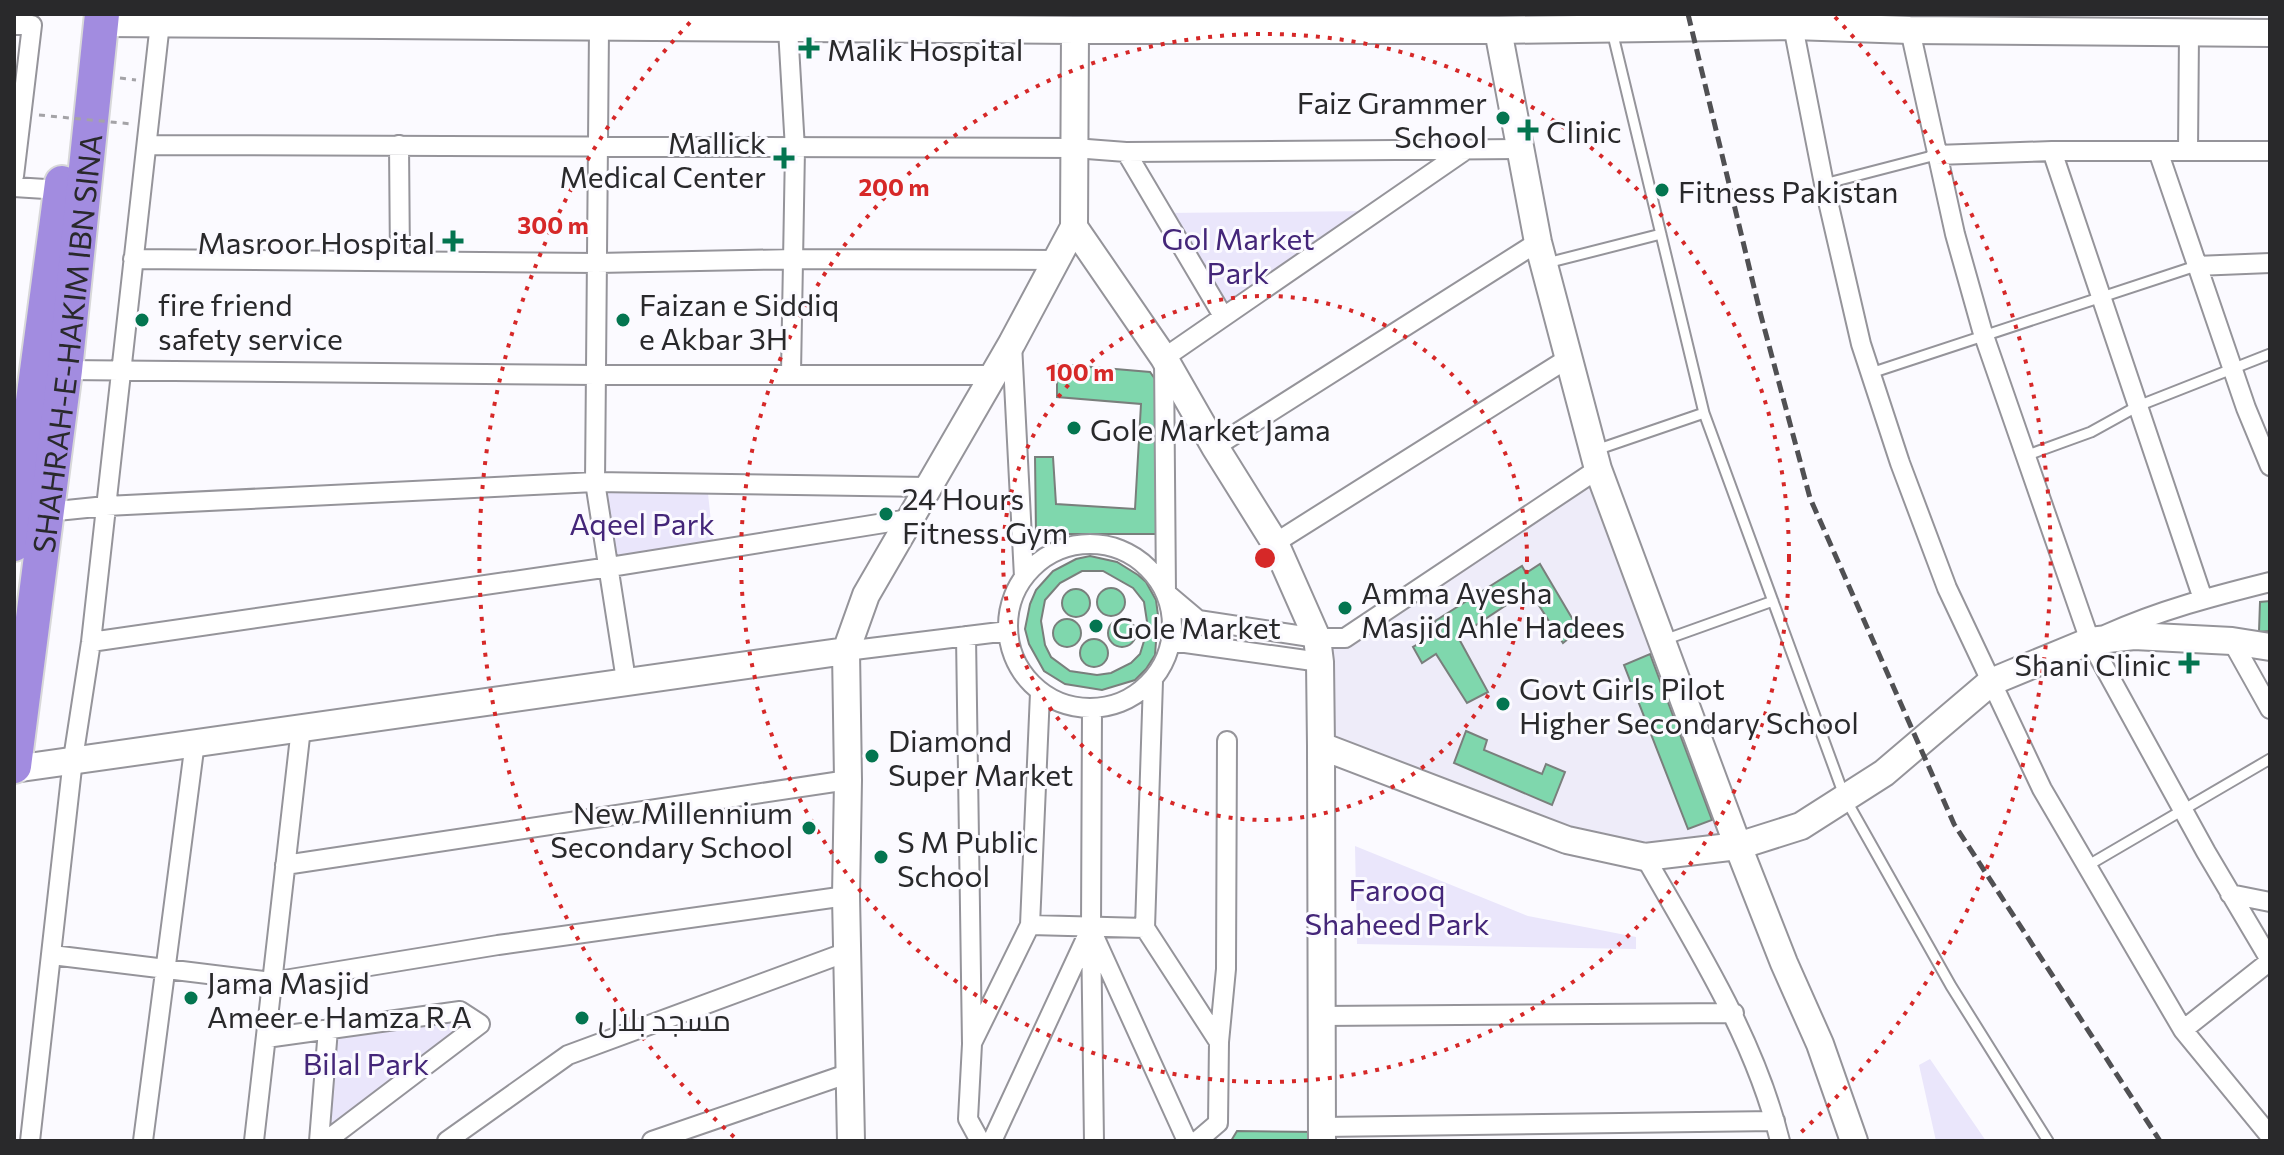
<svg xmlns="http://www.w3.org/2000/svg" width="2284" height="1155" font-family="Commissioner,Cairo,sans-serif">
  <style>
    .built { fill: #eeecf9 }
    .green { fill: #eae6fb }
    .building { fill: #7fd7ad; stroke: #797f7c; stroke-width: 2; fill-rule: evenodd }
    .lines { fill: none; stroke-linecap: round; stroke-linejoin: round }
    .lane-casing { stroke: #95949a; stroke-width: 13 }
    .street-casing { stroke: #95949a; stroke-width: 22 }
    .secondary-casing { stroke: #95949a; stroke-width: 30 }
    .highway-casing { stroke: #d8d8d9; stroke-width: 38 }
    .path { stroke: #a4a3a7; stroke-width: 3; stroke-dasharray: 6 6; stroke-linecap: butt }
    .lane { stroke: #fff; stroke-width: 9 }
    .street { stroke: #fff; stroke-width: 18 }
    .secondary { stroke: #fff; stroke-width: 26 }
    .highway { stroke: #a28ce0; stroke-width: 34 }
    .rail { stroke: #505053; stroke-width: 5; stroke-dasharray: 12 6; stroke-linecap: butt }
    .path-bridge { stroke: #a4a3a7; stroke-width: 3; stroke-dasharray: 6 6; stroke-linecap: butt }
    .ring { fill: none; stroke: #d62828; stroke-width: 4; stroke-dasharray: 4 8 }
    .poi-dot { fill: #047550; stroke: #fbfaff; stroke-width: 3 }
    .labels { text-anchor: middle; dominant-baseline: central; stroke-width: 6; stroke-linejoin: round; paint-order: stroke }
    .poi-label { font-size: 30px; fill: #29292b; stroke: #fbfaff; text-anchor: start }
    .park-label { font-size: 30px; fill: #442679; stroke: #fbfaff }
    .street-label { font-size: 30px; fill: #29292b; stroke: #fbfaff }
    .centre { fill: #d62828; stroke: #fbfaff; stroke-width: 4 }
    .ring-label { font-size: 24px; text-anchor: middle; font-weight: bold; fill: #d62828; stroke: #fbfaff; stroke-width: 6; stroke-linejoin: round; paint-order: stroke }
  </style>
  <rect width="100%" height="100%" fill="#fbfaff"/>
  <path class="built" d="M 1598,469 L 1738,846 L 1645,857 L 1321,746 L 1317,638 L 1345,638 Z"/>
  <path class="green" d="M 1377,211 L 1223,316 L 1162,213 Z
    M 595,482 L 707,484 L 714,550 L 610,567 Z
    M 1355,846 L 1528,916 L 1636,937 L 1636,949 L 1357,944 Z
    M 460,1011 L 480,1024 L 326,1141 L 328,1029 Z
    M 1930,1059 L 1986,1141 L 1936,1141 L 1919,1065 Z"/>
  <path class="building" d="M 1057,364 L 1150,372 L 1155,379 L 1158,534 L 1036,534 L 1035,457 L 1053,457 L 1056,504 L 1135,509 L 1141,404 L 1057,397 Z
    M 1090,556 L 1117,562 L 1138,575 L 1146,582 L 1156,600 L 1158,615 L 1155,655 L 1146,669 L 1135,680 L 1102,690 L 1065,684 L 1044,671 L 1029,644 L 1025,629 L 1030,604 L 1036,590 L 1045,580 L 1053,571 L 1076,559 ZM 1082,571 L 1103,571 L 1133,588 L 1144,602 L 1148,628 L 1140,654 L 1131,663 L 1111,673 L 1097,675 L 1070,671 L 1051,657 L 1045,645 L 1041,621 L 1045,600 L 1060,583 Z
    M 1540,564 L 1579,630 L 1563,643 L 1529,590 L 1458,637 L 1488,692 L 1467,703 L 1436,654 L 1422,663 L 1413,647 L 1441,631 L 1435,621 L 1522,566 L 1526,573 Z
    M1097 602a14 14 0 1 1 28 0a14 14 0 1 1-28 0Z
    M1062 603a14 14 0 1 1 28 0a14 14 0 1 1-28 0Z
    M 2270,601 L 2270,631 L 2259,632 L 2260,602 Z
    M1053 633a14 14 0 1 1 28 0a14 14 0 1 1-28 0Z
    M1108 633a14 14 0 1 1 28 0a14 14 0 1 1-28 0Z
    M1080 653a14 14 0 1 1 28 0a14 14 0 1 1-28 0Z
    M 1650,654 L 1712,820 L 1688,829 L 1624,665 Z
    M 1466,731 L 1487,740 L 1484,750 L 1542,774 L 1546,764 L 1565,772 L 1552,805 L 1454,763 Z
    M 1237,1131 L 1317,1132 L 1317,1141 L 1231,1141 Z"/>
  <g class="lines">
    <defs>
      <path id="lane" d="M 1612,31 L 1704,413 L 1845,798 L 1951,986 L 2048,1141
        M 1824,184 L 1936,155
        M 1547,263 L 1661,234
        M 1871,373 L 2196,266
        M 1596,450 L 1704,413
        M 2025,456 L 2091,432 L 2138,406 L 2270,354
        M 1664,640 L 1773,601
        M 2087,866 L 2270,759"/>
      <path id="street" d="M 14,25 L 32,25 L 14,176
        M 1793,26 L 1824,184 L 1861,344 L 1900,463 L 1947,588 L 2042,789 L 2183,1030 L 2270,1136
        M 599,29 L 595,482 L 626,680
        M 788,29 L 795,149 L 791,373
        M 1910,30 L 1955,234 L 1982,330 L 2090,641 L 2206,852 L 2270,960
        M 148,145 L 1074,148 L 1126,152 L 1520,149
        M 399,145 L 400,261
        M 1467,149 L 1164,358 L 1166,593 L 1198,620 L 1317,638 L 1345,638 L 1598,469
        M 2052,151 L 2203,599
        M 2158,151 L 2246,408 L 2270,466
        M 2188,151 L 2189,33
        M 1126,152 L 1223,316
        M 1936,155 L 2052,151 L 2270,151
        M 14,187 L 61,190
        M 133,259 L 597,263 L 795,259 L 1055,260
        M 2196,266 L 2270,263
        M 1012,344 L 1024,577
        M 65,370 L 596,375 L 992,375
        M 1215,447 L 1538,242
        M 47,512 L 106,506 L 595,482 L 928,487
        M 1275,543 L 1567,359
        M1008 626a82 82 0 1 1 164 0a82 82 0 1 1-164 0Z
        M 2107,634 C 2160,610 2214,596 2270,582
        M 966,636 L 972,1044 L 968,1119 L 980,1141
        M 1171,641 L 1320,662
        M 2232,641 L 2270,709
        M 91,642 L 610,567 L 909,519
        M 846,651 L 1008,631
        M 1153,681 L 1145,928 L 1219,1042
        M 1092,710 L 1091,928 L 1094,1141
        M 1645,857 C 1697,948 1755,1039 1780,1141
        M 285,865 L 848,780
        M 2230,894 L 2270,902
        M 1030,925 L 1145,928
        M 1093,934 L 1187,1141
        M 52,955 L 272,982 L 498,945 L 846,896
        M 1321,1016 L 1734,1013
        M 2183,1030 L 2270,961
        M 266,1038 L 460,1011 L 480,1024 L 326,1141
        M 973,1041 L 1030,925 L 1040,693
        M 1322,1127 L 1775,1121
        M 30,1141 L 73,759 L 91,642 L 161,14
        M 143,1141 L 195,742
        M 254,1141 L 301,728
        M 319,1141 L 328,1029
        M 447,1141 L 568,1055 L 847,952
        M 652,1141 L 850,1073
        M 992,1141 L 1088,934
        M 1197,1141 L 1218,1123 L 1219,1042 L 1226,969 L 1227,741"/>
      <path id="secondary" d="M 101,23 L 1075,30 L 1498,30 L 1793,26 L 1910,30 L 2270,33
        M 1498,30 L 1538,242 L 1598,469 L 1738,846 L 1784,963 L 1820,1044 L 1854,1141
        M 1074,227 L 1164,358 L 1215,447 L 1275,543 L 1317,638 L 1320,662 L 1321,746 L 1322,1141
        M 1321,746 L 1567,840 L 1645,857 L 1738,846 L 1801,826 L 1884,773 L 1991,682 L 2090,641 L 2134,636 L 2232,641 L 2270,647
        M 14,769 L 846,651
        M 851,1141 L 846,896 L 848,780 L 846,651 L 866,595 L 1012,343 L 1074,227 L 1075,30"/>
      <g id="highway">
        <path d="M 14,544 L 62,183"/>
        <path id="s1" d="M 14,766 L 65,370 L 102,14"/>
      </g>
    </defs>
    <use href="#lane" class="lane-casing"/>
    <use href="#street" class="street-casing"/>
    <use href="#secondary" class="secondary-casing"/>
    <use href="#highway" class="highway-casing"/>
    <path class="path" d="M 120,78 L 136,80"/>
    <use href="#lane" class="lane"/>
    <use href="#street" class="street"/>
    <use href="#secondary" class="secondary"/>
    <use href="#highway" class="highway"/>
    <path class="rail" d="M 1688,14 L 1760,312 L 1810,498 L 1954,824 L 2160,1141"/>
    <path class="path-bridge" d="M 39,115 L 132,124"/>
  </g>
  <g class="ring">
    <circle cx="1265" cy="558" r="262"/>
    <circle cx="1265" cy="558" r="524"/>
    <path d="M734 1137A786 786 0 0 1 695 17M1835 17A786 786 0 0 1 1796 1137"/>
  </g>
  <g class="poi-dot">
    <path d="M805 36h8v8h8v8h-8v8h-8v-8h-8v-8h8z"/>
    <circle cx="1503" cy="118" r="8"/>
    <path d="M1524 118h8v8h8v8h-8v8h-8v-8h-8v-8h8z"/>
    <path d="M780 146h8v8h8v8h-8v8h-8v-8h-8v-8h8z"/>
    <circle cx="1662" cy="190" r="8"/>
    <path d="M449 229h8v8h8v8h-8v8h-8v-8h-8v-8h8z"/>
    <circle cx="142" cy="320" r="8"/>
    <circle cx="623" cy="320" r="8"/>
    <circle cx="1074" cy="428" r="8"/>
    <circle cx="886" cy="514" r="8"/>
    <circle cx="1345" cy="608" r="8"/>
    <circle cx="1096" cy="626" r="8"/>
    <path d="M2185 651h8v8h8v8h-8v8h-8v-8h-8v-8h8z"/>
    <circle cx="1503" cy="704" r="8"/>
    <circle cx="872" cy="756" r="8"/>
    <circle cx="809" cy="828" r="8"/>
    <circle cx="881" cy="857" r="8"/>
    <circle cx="191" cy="998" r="8"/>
    <circle cx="582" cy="1018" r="8"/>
  </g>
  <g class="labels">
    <g class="poi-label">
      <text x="827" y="48">Malik Hospital</text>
      <text x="1487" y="101" text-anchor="end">Faiz Grammer<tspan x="1487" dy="34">School</tspan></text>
      <text x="1546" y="130">Clinic</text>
      <text x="766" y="141" text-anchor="end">Mallick<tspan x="766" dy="34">Medical Center</tspan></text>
      <text x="1678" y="190">Fitness Pakistan</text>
      <text x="435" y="241" text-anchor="end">Masroor Hospital</text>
      <text x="158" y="303">fire friend<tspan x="158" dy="34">safety service</tspan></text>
      <text x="639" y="303">Faizan e Siddiq<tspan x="639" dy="34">e Akbar 3H</tspan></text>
      <text x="1090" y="428">Gole Market Jama</text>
      <text x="902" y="497">24 Hours<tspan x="902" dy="34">Fitness Gym</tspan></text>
      <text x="1361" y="591">Amma Ayesha<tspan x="1361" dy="34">Masjid Ahle Hadees</tspan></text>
      <text x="1112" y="626">Gole Market</text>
      <text x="2171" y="663" text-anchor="end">Shani Clinic</text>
      <text x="1519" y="687">Govt Girls Pilot<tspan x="1519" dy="34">Higher Secondary School</tspan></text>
      <text x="888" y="739">Diamond<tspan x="888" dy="34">Super Market</tspan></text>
      <text x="793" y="811" text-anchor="end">New Millennium<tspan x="793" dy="34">Secondary School</tspan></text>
      <text x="897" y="840">S M Public<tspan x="897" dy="34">School</tspan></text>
      <text x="207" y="981">Jama Masjid<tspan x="207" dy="34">Ameer e Hamza R A</tspan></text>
      <text x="598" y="1018">مسجد بلال</text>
    </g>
    <g class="park-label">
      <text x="1238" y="237">Gol Market<tspan x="1238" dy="34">Park</tspan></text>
      <text x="642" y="522">Aqeel Park</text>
      <text x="1397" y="888">Farooq<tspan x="1397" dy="34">Shaheed Park</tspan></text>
      <text x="366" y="1062">Bilal Park</text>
    </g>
    <g class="street-label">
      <text stroke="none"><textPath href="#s1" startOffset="426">SHAHRAH-E-HAKIM IBN SINA</textPath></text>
    </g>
  </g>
  <circle cx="1265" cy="558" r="12" class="centre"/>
  <g class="ring-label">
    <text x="894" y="196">200 m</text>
    <text x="553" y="234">300 m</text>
    <text x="1080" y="381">100 m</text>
  </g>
  <rect width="2284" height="1155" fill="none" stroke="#29292b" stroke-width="32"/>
</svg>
